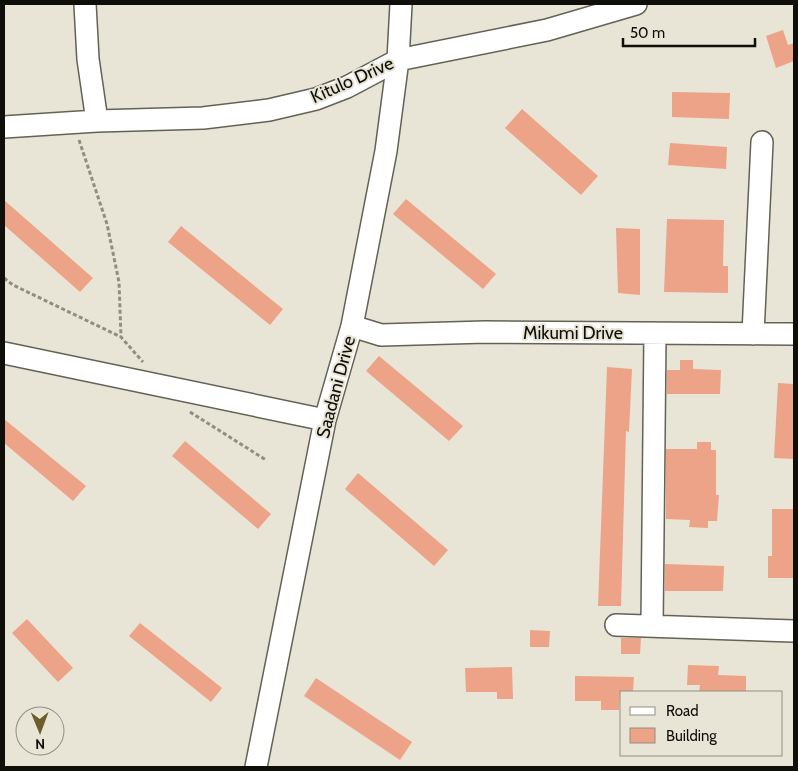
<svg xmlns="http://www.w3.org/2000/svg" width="798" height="771" font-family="Cabin,sans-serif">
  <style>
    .building { fill: #eda387 }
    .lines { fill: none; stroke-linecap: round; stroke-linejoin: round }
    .street-casing { stroke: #646155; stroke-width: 24 }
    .path { stroke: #908d83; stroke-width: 3; stroke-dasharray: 4 2.5; stroke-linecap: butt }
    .street { stroke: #fff; stroke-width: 21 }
    .labels { text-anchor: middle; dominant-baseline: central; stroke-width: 4; stroke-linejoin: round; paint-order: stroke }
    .street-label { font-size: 18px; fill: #0f0e09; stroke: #e8e5d6 }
  </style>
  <rect width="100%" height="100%" fill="#e8e5d6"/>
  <path class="building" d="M 783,30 L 788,45 L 794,43 L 794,61 L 776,68 L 766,36 Z
    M 672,92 L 730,93 L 729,119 L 672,117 Z
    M 522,109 L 598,176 L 581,195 L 505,128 Z
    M 670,143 L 727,147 L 726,169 L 668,165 Z
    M 406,199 L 496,274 L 483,289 L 393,214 Z
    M 4,200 L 93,278 L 80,292 L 4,225 Z
    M 667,219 L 724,220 L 723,266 L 728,266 L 728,293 L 664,292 Z
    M 181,226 L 283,309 L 270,325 L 168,242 Z
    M 616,228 L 640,229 L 640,295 L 618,293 Z
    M 379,356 L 463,426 L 449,441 L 366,371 Z
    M 680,360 L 693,360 L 693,369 L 721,370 L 720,394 L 667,394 L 667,370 L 680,370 Z
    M 607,367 L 632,369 L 629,432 L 626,431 L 621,606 L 598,606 Z
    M 778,383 L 794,384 L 794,459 L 774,458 Z
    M 4,419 L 86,486 L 73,501 L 4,443 Z
    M 185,441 L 271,514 L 258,529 L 172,456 Z
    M 697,442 L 711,442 L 711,450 L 716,450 L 716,495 L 719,495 L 717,521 L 708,521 L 708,528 L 689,527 L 690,520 L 666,519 L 666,449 L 697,449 Z
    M 358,473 L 448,550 L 434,566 L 345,489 Z
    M 772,509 L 794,509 L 794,578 L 768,578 L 768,556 L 772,556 Z
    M 665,564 L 724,566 L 723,591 L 665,591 Z
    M 27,619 L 73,668 L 58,682 L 12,633 Z
    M 140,623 L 222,688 L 211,702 L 129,636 Z
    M 530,630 L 550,631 L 549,647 L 530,647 Z
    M 621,638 L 641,638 L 640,654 L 621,654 Z
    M 688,665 L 719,666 L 718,675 L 746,676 L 746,692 L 699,692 L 700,685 L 687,685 Z
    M 512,667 L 513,699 L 497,699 L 497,692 L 466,692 L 465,668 Z
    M 575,676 L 634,677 L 633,691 L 620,691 L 619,710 L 601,710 L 601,701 L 575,701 Z
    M 316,678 L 412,742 L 400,760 L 304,696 Z"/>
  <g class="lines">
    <defs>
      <path id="street" d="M 85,4 L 88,59 L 97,121
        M 4,127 L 97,121 L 203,118 L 269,110 L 316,99 L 347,87 L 398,60 L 547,30 L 636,4
        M 352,326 L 381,335 L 485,332 L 794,334
        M 753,334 L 762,142
        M 4,353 L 325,420
        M 616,625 L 794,631
        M 652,626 L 655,334
        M 256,767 L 325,420 L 352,326 L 386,151 L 398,60 L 401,4"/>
    </defs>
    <use href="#street" class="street-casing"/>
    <path class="path" d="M 79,140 L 107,224 L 119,282 L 121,337 L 143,362
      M 4,278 L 13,285 L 121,337
      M 190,412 L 266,460"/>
    <use href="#street" class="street"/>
  </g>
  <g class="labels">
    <g class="street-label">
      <text transform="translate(352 80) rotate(-24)">Kitulo Drive</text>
      <text x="573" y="333">Mikumi Drive</text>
      <text transform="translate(336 387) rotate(-75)">Saadani Drive</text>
    </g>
  </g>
  <rect width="798" height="771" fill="none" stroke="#0f0e09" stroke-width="10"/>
  <rect x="620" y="691" width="162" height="65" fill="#e8e5d6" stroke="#918f84"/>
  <rect x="630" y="707" width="25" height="8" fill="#ffffff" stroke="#918f84"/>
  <text x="666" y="716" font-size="15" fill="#0f0e09">Road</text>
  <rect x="630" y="728" width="25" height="15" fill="#eda387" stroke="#918f84"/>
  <text x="666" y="741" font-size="15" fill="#0f0e09">Building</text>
  <g transform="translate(40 731) rotate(179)"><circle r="24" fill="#e8e5d6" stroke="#918f84"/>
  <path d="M0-4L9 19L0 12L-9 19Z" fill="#6a5e2b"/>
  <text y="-8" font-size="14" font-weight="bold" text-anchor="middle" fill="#0f0e09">N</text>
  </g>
  <path d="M623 38v8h132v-8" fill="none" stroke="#0f0e09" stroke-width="2.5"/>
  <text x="630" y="38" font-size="15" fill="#0f0e09" stroke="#e8e5d6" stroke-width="4" paint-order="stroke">50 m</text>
</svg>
